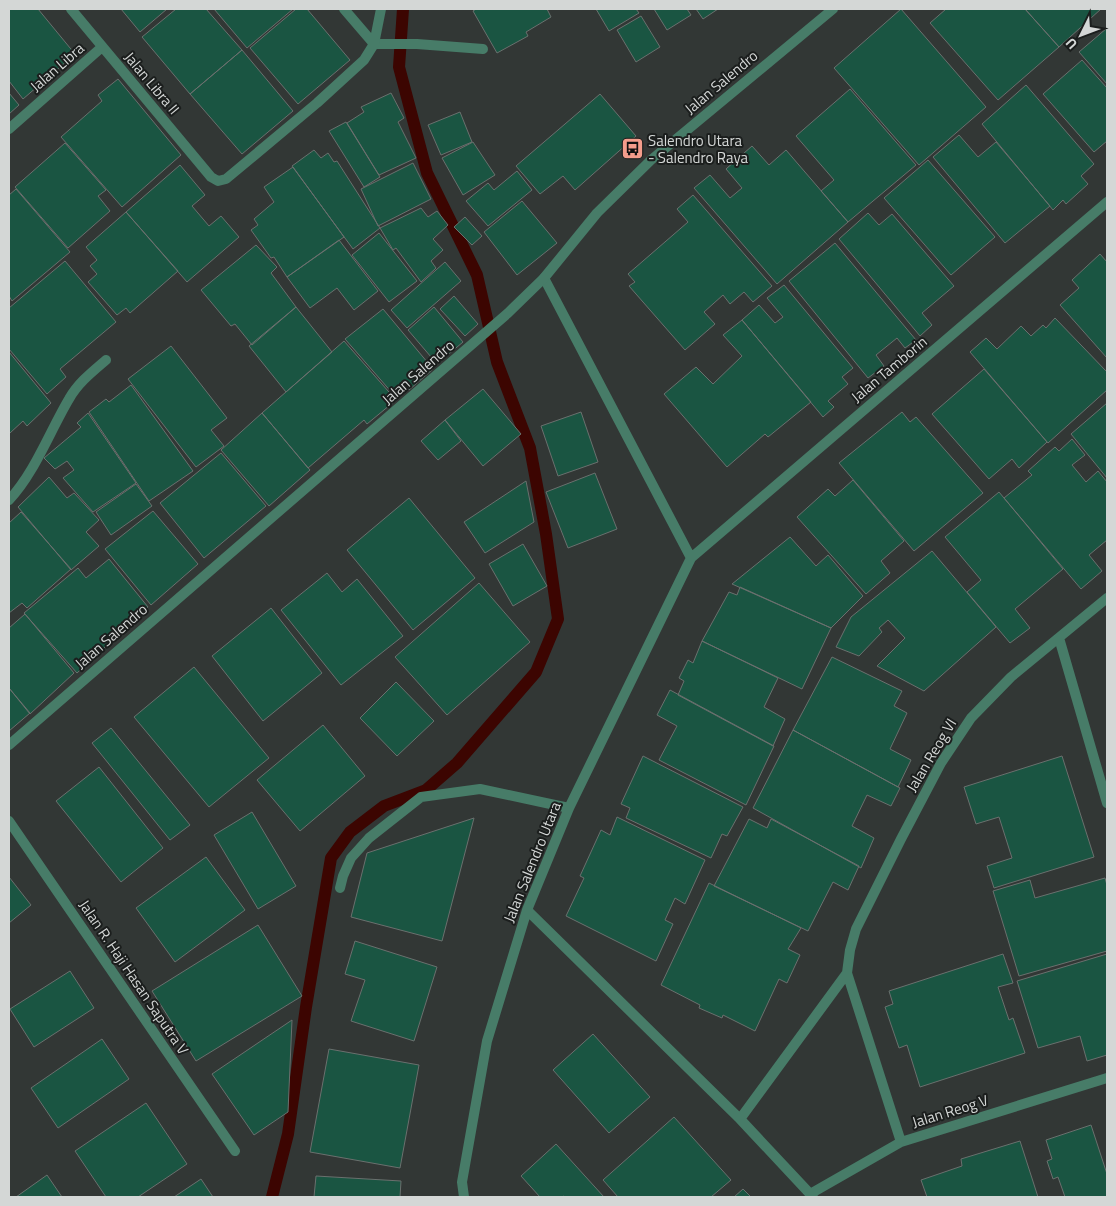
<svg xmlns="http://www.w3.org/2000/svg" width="1116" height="1206" font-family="'Titillium Web',sans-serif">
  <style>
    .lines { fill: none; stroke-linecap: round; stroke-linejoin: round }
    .stream { stroke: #3c0501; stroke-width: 12 }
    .building { fill: #1a5542; stroke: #6a706e }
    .service { stroke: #477c68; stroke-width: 10 }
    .minor { stroke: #477c68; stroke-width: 10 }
    .tertiary { stroke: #477c68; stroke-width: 10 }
    .labels { text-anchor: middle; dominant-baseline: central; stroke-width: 4; stroke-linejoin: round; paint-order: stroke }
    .street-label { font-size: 15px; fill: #d4d7d6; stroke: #1b1e1d }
    .poi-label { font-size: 15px; fill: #d4d7d6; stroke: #1b1e1d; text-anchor: start }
  </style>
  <rect width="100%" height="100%" fill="#323735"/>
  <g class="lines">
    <path class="stream" d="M 272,1197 L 288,1134 L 306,1007 L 331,858 L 350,832 L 384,806 L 426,790 L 457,763 L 536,672 L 558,619 L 546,534 L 530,448 L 497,362 L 477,275 L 427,173 L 399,67 L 403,9"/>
  </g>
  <path class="building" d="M 9,9 L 38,9 L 75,54 L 23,99 L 9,81 Z
    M 121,9 L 167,9 L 140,32 Z
    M 176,9 L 206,9 L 242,50 L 190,94 L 142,37 Z
    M 214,9 L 293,9 L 247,48 Z
    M 296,9 L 307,9 L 350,60 L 298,104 L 250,48 Z
    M 476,9 L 547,9 L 551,17 L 526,32 L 528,36 L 497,53 L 473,11 Z
    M 596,9 L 636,9 L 639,13 L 609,31 Z
    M 654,9 L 687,9 L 691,15 L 667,30 Z
    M 696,9 L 718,9 L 703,19 Z
    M 901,9 L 986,107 L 919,165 L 834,68 Z
    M 946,9 L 1025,9 L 1059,47 L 998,100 L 930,23 Z
    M 1025,9 L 1101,9 L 1059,47 Z
    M 641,16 L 660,47 L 636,62 L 617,30 Z
    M 1107,28 L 1107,84 L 1079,52 Z
    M 242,50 L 293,111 L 242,154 L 190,94 Z
    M 1082,60 L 1107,88 L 1107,141 L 1094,152 L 1043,94 Z
    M 118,79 L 181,155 L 122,207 L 61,137 L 102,101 L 98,95 Z
    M 1026,85 L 1094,164 L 1081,176 L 1088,184 L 1066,204 L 1063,200 L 1053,210 L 982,124 Z
    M 850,89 L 916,165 L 848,222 L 821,191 L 834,180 L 796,136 Z
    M 9,93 L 19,105 L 9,114 Z
    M 391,93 L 404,118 L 398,122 L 416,158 L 379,175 L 347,123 L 364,112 L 361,107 Z
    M 600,94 L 636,136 L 575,190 L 563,176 L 540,194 L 516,166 Z
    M 460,112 L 472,142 L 441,155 L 428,125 Z
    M 346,122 L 380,177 L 364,187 L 329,131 Z
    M 959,135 L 978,157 L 996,142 L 1050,206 L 1005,243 L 933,157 Z
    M 473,142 L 495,175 L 463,195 L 442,158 Z
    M 65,143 L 106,190 L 98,196 L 110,211 L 68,248 L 15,187 Z
    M 752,146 L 769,165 L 786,150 L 848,222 L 777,284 L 694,188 L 710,175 L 730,198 L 742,188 L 726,169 Z
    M 314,150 L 321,158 L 328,153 L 334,162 L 337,161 L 380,228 L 353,249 L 292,166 Z
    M 928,160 L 995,237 L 951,275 L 884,198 Z
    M 413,163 L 431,199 L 378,226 L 361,189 Z
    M 180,165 L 205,195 L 192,206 L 209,226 L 221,216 L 239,237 L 187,282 L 126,212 Z
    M 293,167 L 344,237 L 287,277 L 274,257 L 271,258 L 251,230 L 258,225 L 254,219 L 274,202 L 264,187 Z
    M 517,171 L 532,190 L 488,226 L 466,201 L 488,183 L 494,190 Z
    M 16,189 L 70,252 L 12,301 L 9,296 L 9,195 Z
    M 693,195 L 772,286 L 753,302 L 744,292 L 730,304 L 723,295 L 704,312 L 715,324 L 685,350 L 629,286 L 635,282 L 628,274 L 688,222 L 677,209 Z
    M 522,201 L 557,243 L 517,275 L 484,232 Z
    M 421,208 L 428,217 L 437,211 L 448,225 L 433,239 L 443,250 L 431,261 L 436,268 L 421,282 L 396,248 L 393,250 L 380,228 Z
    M 126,212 L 178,271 L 130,313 L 126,308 L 117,315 L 88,282 L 97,274 L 90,266 L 97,260 L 86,247 Z
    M 868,213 L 879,225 L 892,214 L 954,286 L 922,313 L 932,325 L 920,336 L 839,239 Z
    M 465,217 L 482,236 L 472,245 L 454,227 Z
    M 379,233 L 417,281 L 389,302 L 352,255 Z
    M 339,240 L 378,291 L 354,310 L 337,288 L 310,308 L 287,277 Z
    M 835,243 L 916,340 L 905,348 L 897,338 L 876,355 L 884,366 L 868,378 L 789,281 Z
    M 256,245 L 277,267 L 271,273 L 296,307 L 252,345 L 235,324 L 231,326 L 201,290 Z
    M 1100,254 L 1107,262 L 1107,358 L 1060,305 L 1079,288 L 1072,280 Z
    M 65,261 L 116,322 L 60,369 L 66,377 L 47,394 L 9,349 L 9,308 Z
    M 445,262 L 461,281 L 407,328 L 391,310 Z
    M 784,285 L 853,368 L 842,377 L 848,384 L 828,401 L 834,407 L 823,417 L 742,320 L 759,305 L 775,323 L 783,317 L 767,298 Z
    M 454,296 L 478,324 L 465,336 L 440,309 Z
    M 296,307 L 332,352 L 286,392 L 249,346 Z
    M 434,307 L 463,342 L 437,364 L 408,330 Z
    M 383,309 L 433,369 L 409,390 L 405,384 L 394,395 L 345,339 Z
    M 1055,318 L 1107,372 L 1107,390 L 1048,443 L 970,352 L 986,338 L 997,349 L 1021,326 L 1031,336 L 1043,325 L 1046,328 Z
    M 742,320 L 811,402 L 768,437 L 765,434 L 727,467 L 664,394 L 696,367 L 713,384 L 742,356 L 723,335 Z
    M 344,341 L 396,400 L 367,424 L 364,420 L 308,468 L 262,413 Z
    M 171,346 L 227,418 L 211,430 L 224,446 L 196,467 L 128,379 Z
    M 9,352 L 51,403 L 27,426 L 23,421 L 10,433 L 9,432 Z
    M 984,369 L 1047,442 L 1019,468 L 1012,459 L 989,479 L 932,414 Z
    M 131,385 L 193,471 L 149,501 L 89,412 L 106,399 L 109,402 Z
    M 483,389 L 521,434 L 483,466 L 445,420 Z
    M 1107,403 L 1107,478 L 1071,434 Z
    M 581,412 L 598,462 L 558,476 L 541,426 Z
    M 902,412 L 910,422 L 916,417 L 983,493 L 914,551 L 839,463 Z
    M 88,413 L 136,483 L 93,512 L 63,478 L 74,470 L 67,461 L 55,469 L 44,458 L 81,427 L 77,423 Z
    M 262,413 L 310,470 L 269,506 L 221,450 Z
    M 445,420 L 461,441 L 438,460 L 421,441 Z
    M 1072,439 L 1085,455 L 1072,465 L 1086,482 L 1098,471 L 1107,482 L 1107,540 L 1089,555 L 1102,571 L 1081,589 L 1004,498 L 1032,475 L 1028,471 L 1055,447 L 1059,451 Z
    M 221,453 L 266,506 L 204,558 L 160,503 Z
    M 595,473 L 617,529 L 568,548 L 546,492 Z
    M 49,477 L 67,498 L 74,493 L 99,520 L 86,532 L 99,546 L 71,570 L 18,507 Z
    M 853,480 L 904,541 L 881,561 L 890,573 L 866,594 L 797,517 L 828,489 L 835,496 Z
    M 526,481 L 534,522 L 485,553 L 464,522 Z
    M 136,484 L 152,506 L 111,535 L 96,512 Z
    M 999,492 L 1063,569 L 1015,609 L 1030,628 L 1010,643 L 967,592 L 981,580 L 945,537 Z
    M 409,498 L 475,578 L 413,630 L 347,550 Z
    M 153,511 L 198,564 L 151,605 L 105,549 Z
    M 21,512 L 71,569 L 27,608 L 22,603 L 9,613 L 9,523 Z
    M 790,537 L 816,566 L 828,555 L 863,596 L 831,628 L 732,584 Z
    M 523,544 L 547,586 L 513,606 L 489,564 Z
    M 932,551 L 996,627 L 924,691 L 877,666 L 905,638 L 888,620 L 879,628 L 882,632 L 859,656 L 836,647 L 851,617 Z
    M 109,559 L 148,607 L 77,673 L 24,613 L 78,568 L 86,578 Z
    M 327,573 L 342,592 L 357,579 L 403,636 L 341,685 L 281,610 Z
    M 479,583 L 530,642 L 447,715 L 395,657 Z
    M 740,587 L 831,628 L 802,689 L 702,641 L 729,592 L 737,595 Z
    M 271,608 L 322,673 L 263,721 L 212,656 Z
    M 25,614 L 74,673 L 30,714 L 9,688 L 9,628 Z
    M 702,641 L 778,678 L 764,707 L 785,719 L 773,746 L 678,695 L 684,681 L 679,678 L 688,660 L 693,663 Z
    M 832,657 L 902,691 L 894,706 L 907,713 L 890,749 L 911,760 L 898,787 L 793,730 Z
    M 194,667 L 269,758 L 209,807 L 134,717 Z
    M 396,682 L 434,721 L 397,756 L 360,718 Z
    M 9,688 L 30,713 L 9,731 Z
    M 670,690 L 774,746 L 746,805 L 659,760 L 677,726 L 657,715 Z
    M 323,725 L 365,776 L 300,831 L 257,780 Z
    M 111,728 L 190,825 L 170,840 L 92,743 Z
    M 793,730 L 900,788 L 891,806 L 867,795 L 852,826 L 874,838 L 861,868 L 753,808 Z
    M 643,756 L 743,807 L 727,836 L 722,834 L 711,858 L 626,818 L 630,808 L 621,804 Z
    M 1062,756 L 1094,857 L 994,888 L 987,866 L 1012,858 L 999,817 L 976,824 L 964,787 Z
    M 99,767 L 163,848 L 121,882 L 56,801 Z
    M 252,812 L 296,886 L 258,909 L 214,835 Z
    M 617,817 L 705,860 L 685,904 L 675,898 L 665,920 L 673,924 L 656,961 L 566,916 L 584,878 L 580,876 L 601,830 L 610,835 Z
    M 474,818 L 442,941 L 351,917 L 367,853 Z
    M 749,819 L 767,828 L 771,819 L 859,866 L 848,890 L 833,882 L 808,931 L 714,886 Z
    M 206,857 L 245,910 L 175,962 L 136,908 Z
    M 9,877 L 31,905 L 9,923 Z
    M 1105,878 L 1107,885 L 1107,951 L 1019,976 L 993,891 L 1030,880 L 1035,898 Z
    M 709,883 L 801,928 L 788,949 L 800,955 L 787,983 L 779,979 L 755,1031 L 723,1015 L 722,1018 L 699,1008 L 700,1005 L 661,985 Z
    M 258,925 L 302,996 L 196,1061 L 152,991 Z
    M 355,941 L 437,967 L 414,1041 L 351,1021 L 365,980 L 345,974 Z
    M 1003,954 L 1013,983 L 998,987 L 1009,1020 L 1013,1018 L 1025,1053 L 920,1087 L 907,1045 L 899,1048 L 885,1007 L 893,1004 L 889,991 Z
    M 1107,954 L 1107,1055 L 1087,1061 L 1080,1036 L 1038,1048 L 1017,981 Z
    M 70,971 L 94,1008 L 34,1047 L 10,1009 Z
    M 292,1020 L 288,1112 L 254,1135 L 212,1074 Z
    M 593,1034 L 650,1097 L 609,1133 L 553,1070 Z
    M 102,1039 L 129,1079 L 58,1128 L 31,1088 Z
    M 329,1049 L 419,1065 L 400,1168 L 310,1152 Z
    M 146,1103 L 187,1164 L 138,1197 L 106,1197 L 75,1151 Z
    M 674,1117 L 731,1180 L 711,1197 L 618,1197 L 603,1180 Z
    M 1091,1125 L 1107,1174 L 1107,1197 L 1065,1197 L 1058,1177 L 1053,1179 L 1047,1161 L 1052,1159 L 1046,1140 Z
    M 1020,1141 L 1038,1197 L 927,1197 L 921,1180 L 962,1166 L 961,1159 Z
    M 556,1144 L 604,1197 L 565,1197 L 564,1196 L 562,1197 L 540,1197 L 521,1176 Z
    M 47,1175 L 62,1197 L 16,1197 Z
    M 316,1176 L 401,1181 L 400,1197 L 314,1197 Z
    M 201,1179 L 213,1197 L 174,1197 Z
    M 743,1189 L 751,1197 L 734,1197 Z"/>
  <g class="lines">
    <path class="service" d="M 374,44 L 417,44 L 483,49"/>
    <path class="minor" d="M 71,9 L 211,177 L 218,181 L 226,179 L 317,103 L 364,60 L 374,44 L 381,9
      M 344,9 L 374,44
      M 9,129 L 102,47
      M 544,278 L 691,558
      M 9,500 C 34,474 50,431 69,399 C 78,383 92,372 106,360
      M 1059,638 L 1107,803
      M 9,821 L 235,1151
      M 340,888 L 343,876 L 351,858 L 369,838 L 421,797 L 480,789 L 569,808
      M 527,910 L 740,1119 L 813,1197
      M 740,1119 L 847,973
      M 901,1142 L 847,973 L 850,950 L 856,929 L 901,839 L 941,763 L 971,718 L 1011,677 L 1107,598
      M 810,1194 L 901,1142 L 1107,1078
      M 464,1197 L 462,1182 L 487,1041 L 527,910 L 569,808 L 691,558 L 1107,202"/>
    <path class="tertiary" d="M 9,745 L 508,313 L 544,278 L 597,213 L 651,160 L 833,9"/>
  </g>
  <defs>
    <symbol id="bus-square" viewBox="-11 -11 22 22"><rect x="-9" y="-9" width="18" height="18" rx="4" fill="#f49d8c" stroke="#1b1e1d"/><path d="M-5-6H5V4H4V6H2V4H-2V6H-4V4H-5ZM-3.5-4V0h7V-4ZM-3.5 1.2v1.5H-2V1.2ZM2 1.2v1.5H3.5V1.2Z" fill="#111"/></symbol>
  </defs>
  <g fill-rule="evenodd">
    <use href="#bus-square" x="620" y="136" width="25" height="25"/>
  </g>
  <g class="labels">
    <g class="street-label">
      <text transform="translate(57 67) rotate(-41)">Jalan Libra</text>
      <text transform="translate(721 82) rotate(-40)">Jalan Salendro</text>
      <text transform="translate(152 83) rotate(50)">Jalan Libra II</text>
      <text transform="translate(889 369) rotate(-40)">Jalan Tamborin</text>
      <text transform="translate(418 372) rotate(-41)">Jalan Salendro</text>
      <text transform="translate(111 636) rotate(-41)">Jalan Salendro</text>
      <text transform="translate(931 755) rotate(-59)">Jalan Reog VI</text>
      <text transform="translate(532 862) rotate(-68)">Jalan Salendro Utara</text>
      <text transform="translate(134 977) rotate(56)">Jalan R. Haji Hasan Saputra V</text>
      <text transform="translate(950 1111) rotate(-17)">Jalan Reog V</text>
    </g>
    <g class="poi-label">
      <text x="648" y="140">Salendro Utara<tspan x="648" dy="17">- Salendro Raya</tspan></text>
    </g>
  </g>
  <rect width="1116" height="1206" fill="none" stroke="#d4d7d6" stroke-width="20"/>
  <g transform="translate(1081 35) rotate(228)" stroke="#1b1e1d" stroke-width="4" paint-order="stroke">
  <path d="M0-4L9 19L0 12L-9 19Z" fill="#d4d7d6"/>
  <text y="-8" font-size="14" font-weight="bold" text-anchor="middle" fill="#d4d7d6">U</text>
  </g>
</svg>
